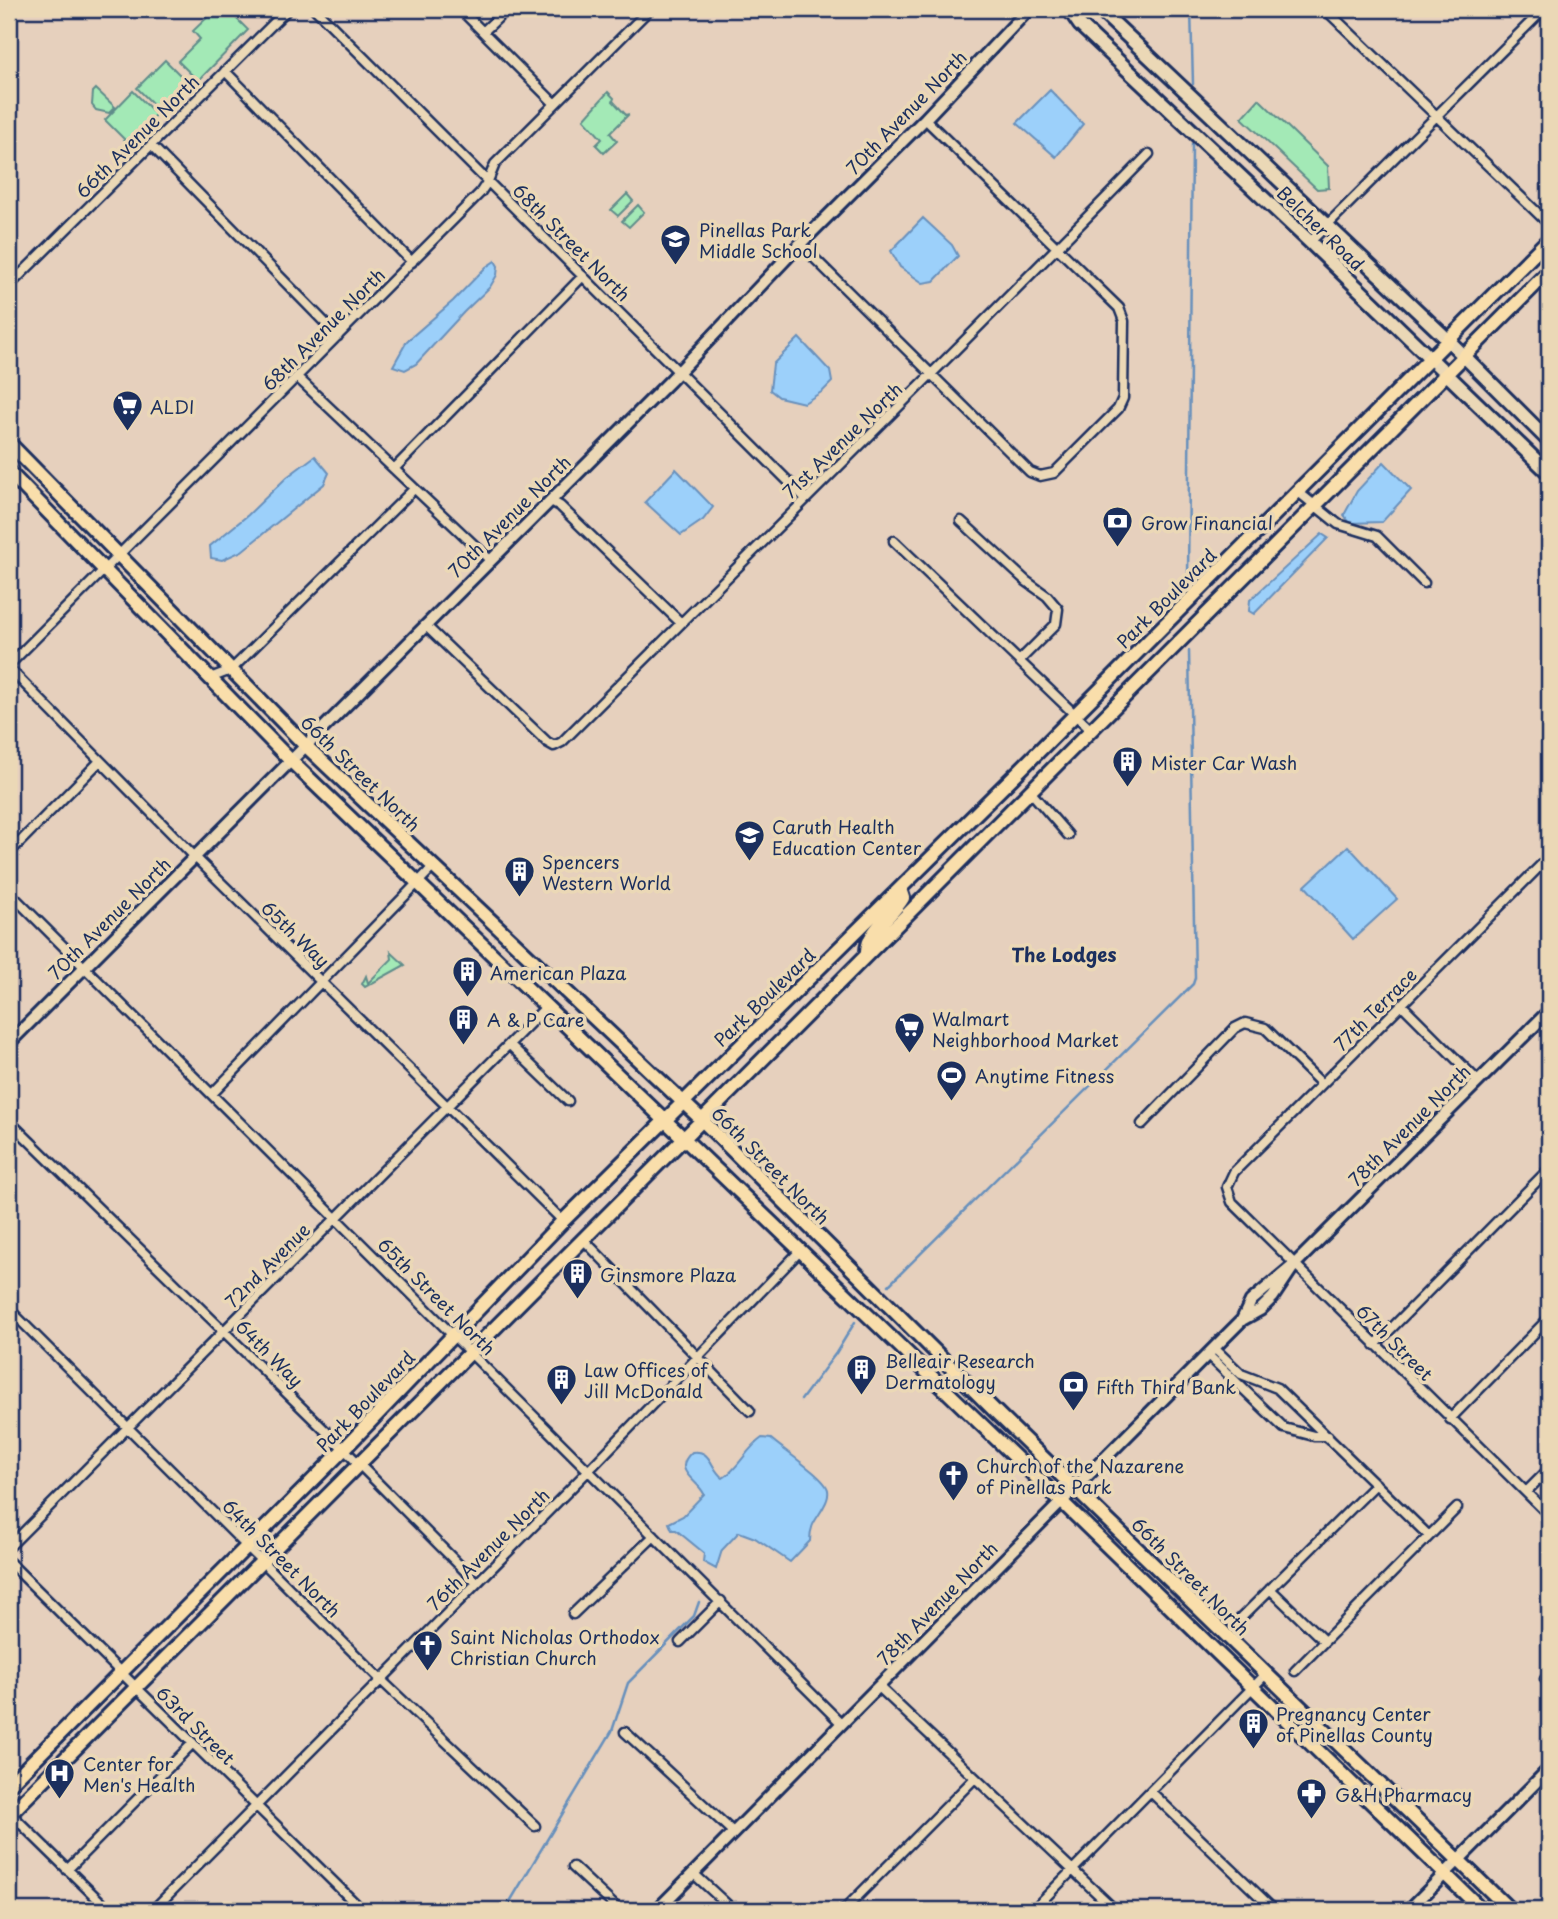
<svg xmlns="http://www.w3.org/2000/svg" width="1558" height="1919" font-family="'Playpen Sans',sans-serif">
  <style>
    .green { fill: #a3e9b6; stroke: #5f8c8a; stroke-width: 2 }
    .water { fill: #9cd0fa; stroke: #6890bc; stroke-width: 2 }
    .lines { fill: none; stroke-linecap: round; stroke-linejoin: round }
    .stream { stroke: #6890bc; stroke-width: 2.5 }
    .minor-casing { stroke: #1b2f5e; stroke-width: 13 }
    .tertiary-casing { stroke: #1b2f5e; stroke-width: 16 }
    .secondary-casing { stroke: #1b2f5e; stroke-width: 18 }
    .primary-casing { stroke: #1b2f5e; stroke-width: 18 }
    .minor { stroke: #ebd8b6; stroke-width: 8 }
    .tertiary { stroke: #ebd8b6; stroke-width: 10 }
    .secondary { stroke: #ebd8b6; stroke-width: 12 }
    .primary { stroke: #f9deab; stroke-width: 12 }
    .labels { text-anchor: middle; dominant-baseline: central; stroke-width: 7; stroke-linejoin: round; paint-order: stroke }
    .street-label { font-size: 18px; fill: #1b2f5e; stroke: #ebd8b6 }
    .poi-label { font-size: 18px; fill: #1b2f5e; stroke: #ebd8b6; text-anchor: start }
    .neighbourhood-label { font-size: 19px; font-weight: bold; fill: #1b2f5e; stroke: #ebd8b6 }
  </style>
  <rect width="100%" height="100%" fill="#e6d0bd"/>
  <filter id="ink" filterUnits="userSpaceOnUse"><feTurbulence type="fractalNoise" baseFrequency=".0143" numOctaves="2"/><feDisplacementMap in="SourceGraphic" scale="14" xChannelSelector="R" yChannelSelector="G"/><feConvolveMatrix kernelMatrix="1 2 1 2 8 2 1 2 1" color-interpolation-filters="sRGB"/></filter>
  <g filter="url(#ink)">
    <path class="green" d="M 216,9 L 227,9 L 248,30 L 198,81 L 178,61 L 200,39 L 193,31 Z
      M 165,60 L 188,83 L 160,111 L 137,88 Z
      M 96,89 L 115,107 L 109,113 L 96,110 L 92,105 L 93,92 Z
      M 133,91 L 156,114 L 128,143 L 105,120 Z
      M 608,92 L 614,98 L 613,101 L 626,115 L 629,114 L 610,133 L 617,141 L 604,153 L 596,145 L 602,139 L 584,119 Z
      M 1259,99 L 1328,166 L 1329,188 L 1317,189 L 1242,118 Z
      M 627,194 L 633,201 L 618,216 L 611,210 Z
      M 638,205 L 644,212 L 629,227 L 622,221 Z
      M 391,952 L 405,965 L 365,987 L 362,984 L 366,976 L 368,983 L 392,959 Z"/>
    <path class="water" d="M 1050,90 L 1083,124 L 1056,157 L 1017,123 Z
      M 923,218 L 952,245 L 958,256 L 934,281 L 923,283 L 900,267 L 891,251 Z
      M 495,261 L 498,266 L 497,275 L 490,287 L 464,312 L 416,364 L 405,370 L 393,366 L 407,341 L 453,301 L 486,267 Z
      M 799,338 L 830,371 L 832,382 L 823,391 L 804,403 L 779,397 L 770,390 L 773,364 Z
      M 315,456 L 329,473 L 324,484 L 242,551 L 222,560 L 211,558 L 210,546 L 248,515 L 287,477 Z
      M 1384,462 L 1411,490 L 1382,522 L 1350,523 L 1344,515 L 1357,491 Z
      M 676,469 L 713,507 L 703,520 L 681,535 L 645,502 Z
      M 1322,534 L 1328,538 L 1254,614 L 1249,611 L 1250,600 Z
      M 1348,846 L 1397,899 L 1353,939 L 1305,886 Z
      M 762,1438 L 771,1439 C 782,1449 826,1478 828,1490 C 829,1496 827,1501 824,1506 C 817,1520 810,1523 810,1541 L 790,1562 L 755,1538 L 739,1532 L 722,1550 L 716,1569 L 703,1562 L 704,1553 L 676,1530 L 672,1530 L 669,1523 L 683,1516 L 704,1494 C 697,1479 671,1471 692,1452 C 712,1449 710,1469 723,1478 C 739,1468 746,1449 762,1438 Z"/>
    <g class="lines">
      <path class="stream" d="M 1191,9 L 1193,84
        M 1188,580 L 1192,144
        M 889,1285 L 1193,984 L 1195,978 L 1189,651
        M 801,1400 L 836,1353 L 855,1322
        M 505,1910 L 612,1731 L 628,1683 L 694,1616 L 699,1602"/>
      <defs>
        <path id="minor" d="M 315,9 L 805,498
          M 460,9 L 555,104
          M 1325,9 L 1549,224
          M 483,32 L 507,9
          M 225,71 L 412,262
          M 151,145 L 338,336
          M 1310,242 L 1544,9
          M 800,244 L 1030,472 L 1040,476 L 1054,473 L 1118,409 L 1123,398 L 1124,321 L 1119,308 L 925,119
          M 9,286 L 288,9
          M 297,377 L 490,560
          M 394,469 L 583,276
          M 1297,491 L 1338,524 L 1377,536 L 1424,583
          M 551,501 L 560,506 L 681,623
          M 961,521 L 1026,581 L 1047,596 L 1058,609 L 1056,624 L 1019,661
          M 894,541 L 1090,729
          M 425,625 L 547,742 L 554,746 L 562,742 C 758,546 956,352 1149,154
          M 9,665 L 480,193 L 488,181 L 495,164 L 650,9
          M 9,668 L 195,857 L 563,1221
          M 210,678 L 231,670 L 414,489
          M 1029,790 L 1068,835
          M 9,853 L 100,761
          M 1549,857 L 1234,1172 L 1227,1187 L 1232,1202 L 1549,1515
          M 9,892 L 842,1724
          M 1402,1005 L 1478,1081
          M 509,1044 L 568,1101
          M 212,1094 L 433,867
          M 9,1121 L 344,1449 L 476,1582
          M 1142,1124 L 1235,1028 L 1245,1023 L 1265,1028 L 1322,1084
          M 582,1238 L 750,1411
          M 9,1309 L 381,1680 L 535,1826
          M 1375,1345 L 1549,1169
          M 1214,1348 L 1241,1374 L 1277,1388 L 1429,1536
          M 1207,1354 L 1284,1428 L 1314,1436 L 1328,1436
          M 1450,1419 L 1549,1318
          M 1526,1492 L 1549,1469
          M 9,1547 L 547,1006
          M 9,1562 L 362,1910
          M 1270,1589 L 1324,1641
          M 573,1614 L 654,1536
          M 1240,1619 L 1376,1484
          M 680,1642 L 721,1601
          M 1295,1671 L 1457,1508
          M 1545,1679 L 1549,1684
          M 879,1687 L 1115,1910
          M 625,1732 L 734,1833
          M 1151,1792 L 1274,1910
          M 9,1812 L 109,1910
          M 573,1867 L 619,1910
          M 67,1870 L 193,1743
          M 694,1874 L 733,1910
          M 153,1910 L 589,1470 L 800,1251
          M 844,1910 L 975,1778
          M 1033,1910 L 1266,1674"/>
        <path id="tertiary" d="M 9,1043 L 670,381 L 800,244 L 925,119 L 1029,9
          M 1242,1320 L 1251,1301 L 1295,1264 L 1549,1011
          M 657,1910 L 1214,1348 L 1242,1320 L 1260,1310 L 1273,1297 L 1295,1264
          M 1409,1910 L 1549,1769"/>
        <path id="secondary" d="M 1069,9 L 1080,25 L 1310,242 L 1549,473
          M 1099,9 L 1447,339 L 1549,441"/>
        <path id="primary" d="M 9,443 L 306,746 L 702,1120 L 1000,1416 L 1510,1910
          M 9,472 L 291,761 L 1061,1501 L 1482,1910
          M 867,952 C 867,930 893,916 903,898 L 900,889
          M 9,1785 L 344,1449 L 563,1221 L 1021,769 L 1549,239
          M 9,1815 L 1549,271"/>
      </defs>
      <use href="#minor" class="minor-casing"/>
      <use href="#tertiary" class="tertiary-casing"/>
      <use href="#secondary" class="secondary-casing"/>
      <use href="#primary" class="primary-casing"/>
      <use href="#minor" class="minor"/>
      <use href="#tertiary" class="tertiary"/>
      <use href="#secondary" class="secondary"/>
      <use href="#primary" class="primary"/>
    </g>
  </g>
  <defs>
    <symbol id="school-pin" viewBox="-11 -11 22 30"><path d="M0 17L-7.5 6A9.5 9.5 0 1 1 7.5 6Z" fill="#1b2f5e" stroke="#ebd8b6"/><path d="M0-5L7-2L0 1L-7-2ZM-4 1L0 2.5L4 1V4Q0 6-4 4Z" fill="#fff"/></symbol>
    <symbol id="supermarket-pin" viewBox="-11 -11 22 30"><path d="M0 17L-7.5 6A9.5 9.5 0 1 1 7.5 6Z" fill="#1b2f5e" stroke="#ebd8b6"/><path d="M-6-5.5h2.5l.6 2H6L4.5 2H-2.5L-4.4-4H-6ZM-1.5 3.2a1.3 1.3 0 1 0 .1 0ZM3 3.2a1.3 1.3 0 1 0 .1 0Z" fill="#fff"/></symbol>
    <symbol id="bank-pin" viewBox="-11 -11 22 30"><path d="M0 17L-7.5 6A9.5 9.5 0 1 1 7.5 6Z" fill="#1b2f5e" stroke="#ebd8b6"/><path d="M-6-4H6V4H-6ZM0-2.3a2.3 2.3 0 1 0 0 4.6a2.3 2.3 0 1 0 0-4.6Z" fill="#fff"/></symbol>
    <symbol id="building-pin" viewBox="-11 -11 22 30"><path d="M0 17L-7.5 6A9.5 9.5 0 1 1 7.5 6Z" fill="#1b2f5e" stroke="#ebd8b6"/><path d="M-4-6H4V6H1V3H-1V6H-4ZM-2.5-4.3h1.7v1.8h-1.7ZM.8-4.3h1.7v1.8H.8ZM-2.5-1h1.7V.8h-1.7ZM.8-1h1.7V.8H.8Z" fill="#fff"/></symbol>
    <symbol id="university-pin" viewBox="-11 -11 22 30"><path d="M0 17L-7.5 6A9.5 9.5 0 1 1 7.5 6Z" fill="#1b2f5e" stroke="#ebd8b6"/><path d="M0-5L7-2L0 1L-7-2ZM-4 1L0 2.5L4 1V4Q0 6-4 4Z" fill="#fff"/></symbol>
    <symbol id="stadium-pin" viewBox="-11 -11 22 30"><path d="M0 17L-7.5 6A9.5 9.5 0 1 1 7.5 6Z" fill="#1b2f5e" stroke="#ebd8b6"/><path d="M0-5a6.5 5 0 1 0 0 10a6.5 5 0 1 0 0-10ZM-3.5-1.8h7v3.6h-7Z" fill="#fff"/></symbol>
    <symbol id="church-pin" viewBox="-11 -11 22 30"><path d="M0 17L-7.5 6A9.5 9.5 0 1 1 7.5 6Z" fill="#1b2f5e" stroke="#ebd8b6"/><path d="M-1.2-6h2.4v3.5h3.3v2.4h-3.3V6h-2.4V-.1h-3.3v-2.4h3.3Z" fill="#fff"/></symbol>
    <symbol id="hospital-pin" viewBox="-11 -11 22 30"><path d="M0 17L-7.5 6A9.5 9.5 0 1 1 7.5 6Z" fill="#1b2f5e" stroke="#ebd8b6"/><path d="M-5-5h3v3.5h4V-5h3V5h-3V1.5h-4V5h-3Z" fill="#fff"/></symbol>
    <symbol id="pharmacy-pin" viewBox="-11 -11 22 30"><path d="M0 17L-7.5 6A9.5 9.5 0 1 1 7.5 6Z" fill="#1b2f5e" stroke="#ebd8b6"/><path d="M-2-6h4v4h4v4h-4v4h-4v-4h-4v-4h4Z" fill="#fff"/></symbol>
  </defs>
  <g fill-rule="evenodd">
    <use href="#school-pin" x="658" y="222" width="35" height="47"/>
    <use href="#supermarket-pin" x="110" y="388" width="35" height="47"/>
    <use href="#bank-pin" x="1100" y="504" width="35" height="47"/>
    <use href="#building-pin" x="1110" y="744" width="35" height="47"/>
    <use href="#university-pin" x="732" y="818" width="35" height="47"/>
    <use href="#building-pin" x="502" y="854" width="35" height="47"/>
    <use href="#building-pin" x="450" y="954" width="35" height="47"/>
    <use href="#building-pin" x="446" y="1002" width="35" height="47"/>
    <use href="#supermarket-pin" x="892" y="1010" width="35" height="47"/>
    <use href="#stadium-pin" x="934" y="1058" width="35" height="47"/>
    <use href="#building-pin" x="560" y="1256" width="35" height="47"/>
    <use href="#building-pin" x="844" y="1352" width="35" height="47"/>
    <use href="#building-pin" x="544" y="1362" width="35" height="47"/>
    <use href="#bank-pin" x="1056" y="1368" width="35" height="47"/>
    <use href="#church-pin" x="936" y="1458" width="35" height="47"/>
    <use href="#church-pin" x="410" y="1628" width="35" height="47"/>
    <use href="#building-pin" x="1236" y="1706" width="35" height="47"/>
    <use href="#hospital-pin" x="42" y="1756" width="35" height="47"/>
    <use href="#pharmacy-pin" x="1294" y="1776" width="35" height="47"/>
  </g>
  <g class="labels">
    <g class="street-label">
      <text transform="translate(906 112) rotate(-46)">70th Avenue North</text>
      <text transform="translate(137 136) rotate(-45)">66th Avenue North</text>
      <text transform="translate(1321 228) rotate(44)">Belcher Road</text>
      <text transform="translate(572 242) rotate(45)">68th Street North</text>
      <text transform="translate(323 329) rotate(-45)">68th Avenue North</text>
      <text transform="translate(842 440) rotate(-44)">71st Avenue North</text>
      <text transform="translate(509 516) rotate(-45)">70th Avenue North</text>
      <text transform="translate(1166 598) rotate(-45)">Park Boulevard</text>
      <text transform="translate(361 773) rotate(44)">66th Street North</text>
      <text transform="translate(109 918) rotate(-45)">70th Avenue North</text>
      <text transform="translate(296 934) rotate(44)">65th Way</text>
      <text transform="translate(764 997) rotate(-44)">Park Boulevard</text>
      <text transform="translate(1375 1009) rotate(-45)">77th Terrace</text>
      <text transform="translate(1409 1125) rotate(-45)">78th Avenue North</text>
      <text transform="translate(771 1165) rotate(45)">66th Street North</text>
      <text transform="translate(267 1265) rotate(-45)">72nd Avenue</text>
      <text transform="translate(437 1296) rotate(45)">65th Street North</text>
      <text transform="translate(1395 1342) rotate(45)">67th Street</text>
      <text transform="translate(270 1353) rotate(45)">64th Way</text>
      <text transform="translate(365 1401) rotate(-46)">Park Boulevard</text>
      <text transform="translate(488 1549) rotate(-45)">76th Avenue North</text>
      <text transform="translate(282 1558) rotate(45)">64th Street North</text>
      <text transform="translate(1191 1576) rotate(45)">66th Street North</text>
      <text transform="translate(937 1603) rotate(-46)">78th Avenue North</text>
      <text transform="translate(196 1725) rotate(45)">63rd Street</text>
    </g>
    <g class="poi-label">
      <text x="699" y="229">Pinellas Park<tspan x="699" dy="21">Middle School</tspan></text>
      <text x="150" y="406">ALDI</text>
      <text x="1141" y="522">Grow Financial</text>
      <text x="1151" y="762">Mister Car Wash</text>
      <text x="772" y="826">Caruth Health<tspan x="772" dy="21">Education Center</tspan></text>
      <text x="542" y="861">Spencers<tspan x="542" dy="21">Western World</tspan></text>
      <text x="490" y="972">American Plaza</text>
      <text x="932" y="1018">Walmart<tspan x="932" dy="21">Neighborhood Market</tspan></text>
      <text x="487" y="1019">A &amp; P Care</text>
      <text x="975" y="1075">Anytime Fitness</text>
      <text x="600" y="1274">Ginsmore Plaza</text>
      <text x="885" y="1360">Belleair Research<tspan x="885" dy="21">Dermatology</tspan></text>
      <text x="584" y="1369">Law Offices of<tspan x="584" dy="21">Jill McDonald</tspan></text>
      <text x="1096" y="1386">Fifth Third Bank</text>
      <text x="976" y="1465">Church of the Nazarene<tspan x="976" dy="21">of Pinellas Park</tspan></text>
      <text x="450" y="1636">Saint Nicholas Orthodox<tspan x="450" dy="21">Christian Church</tspan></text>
      <text x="1276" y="1713">Pregnancy Center<tspan x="1276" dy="21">of Pinellas County</tspan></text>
      <text x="83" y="1763">Center for<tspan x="83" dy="21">Men's Health</tspan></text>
      <text x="1335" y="1794">G&amp;H Pharmacy</text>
    </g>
    <g class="neighbourhood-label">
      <text x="1064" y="954">The Lodges</text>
    </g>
  </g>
  <rect width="1558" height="1919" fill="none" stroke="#ebd8b6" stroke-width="35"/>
  <rect x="18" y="18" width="1523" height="1884" fill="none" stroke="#1b2f5e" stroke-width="2.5" filter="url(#ink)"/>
</svg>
